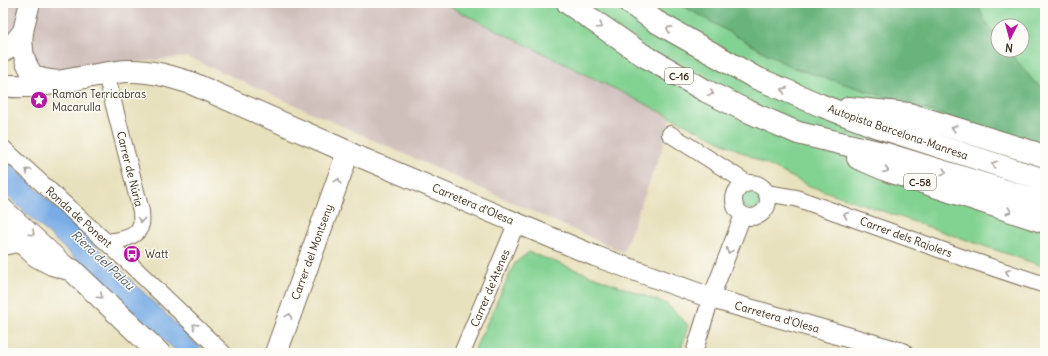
<svg xmlns="http://www.w3.org/2000/svg" width="1048" height="356" font-family="Delius,sans-serif">
  <style>
    .industrial { fill: #d0c0bc }
    .green { fill: #82d292; stroke: #5e7e58 }
    .forest { fill: #69b47c; stroke: #526f4d }
    .water { fill: #79ace5; stroke: #5a6b82 }
    .lines { fill: none; stroke-linecap: round; stroke-linejoin: round }
    .minor-casing { stroke: #786a56; stroke-width: 18 }
    .tertiary-casing { stroke: #786a56; stroke-width: 22 }
    .secondary-casing { stroke: #786a56; stroke-width: 24 }
    .motorway-casing { stroke: #786a56; stroke-width: 24 }
    .minor { stroke: #fff; stroke-width: 16 }
    .tertiary { stroke: #fff; stroke-width: 20 }
    .secondary { stroke: #fff; stroke-width: 22 }
    .motorway { stroke: #fff; stroke-width: 22 }
    .oneway { stroke: #a79f9a }
    .labels { text-anchor: middle; dominant-baseline: central; stroke-width: 3; stroke-linejoin: round; paint-order: stroke }
    .shield { fill: #fdfcf7; stroke: #75695f; stroke-width: 1 }
    .shield-label { font-size: 10px; font-weight: bold; fill: #3b2a1e }
    .poi-label { font-size: 11px; fill: #3b2a1e; stroke: #fdfcf7; text-anchor: start }
    .street-label { font-size: 11px; fill: #3b2a1e; stroke: #fdfcf7 }
    .water-label { font-size: 12px; font-style: italic; fill: #515864; stroke: #fdfcf7 }
  </style>
  <rect width="100%" height="100%" fill="#fdfcf7"/>
  <filter id="ink" filterUnits="userSpaceOnUse"><feTurbulence type="fractalNoise" baseFrequency=".025" numOctaves="2"/><feDisplacementMap in="SourceGraphic" scale="8" xChannelSelector="R" yChannelSelector="G"/><feConvolveMatrix kernelMatrix="1 2 1 2 8 2 1 2 1" color-interpolation-filters="sRGB"/></filter>
  <filter id="wash" filterUnits="userSpaceOnUse"><feTurbulence type="fractalNoise" baseFrequency=".012" numOctaves="4" result="noise"/><feDisplacementMap in="SourceGraphic" scale="16" xChannelSelector="R" yChannelSelector="G"/><feGaussianBlur stdDeviation="0.9" result="paint"/><feColorMatrix in="noise" values="0 0 0 0 0 0 0 0 0 0 0 0 0 0 0 0 0 1.4 0 .05"/><feComposite in="paint" operator="in"/></filter>
  <g filter="url(#wash)">
    <rect width="100%" height="100%" fill="#e8e1bd"/>
    <path class="industrial" d="M 3,3 L 442,3 L 671,117 L 663,147 L 623,252 L 188,57 L 51,70 L 3,55 Z"/>
    <path class="green" d="M 442,3 L 678,3 L 791,67 L 800,70 L 1045,147 L 1045,267 L 810,186 Z
      M 977,3 L 1045,3 L 1045,89 L 1034,82 L 1008,50 L 1022,50 L 1022,26 L 998,26 L 998,38 L 985,22 Z
      M741 200a10 10 0 1 1 20 0a10 10 0 1 1-20 0Z
      M 529,252 L 667,304 L 688,325 L 680,353 L 473,353 L 515,263 Z"/>
    <path class="forest" d="M 678,3 L 977,3 L 985,22 L 998,38 L 998,50 L 1008,50 L 1034,82 L 1045,89 L 1045,147 L 800,70 L 791,67 Z"/>
    <path class="water" d="M 3,156 L 206,353 L 178,353 L 3,192 Z"/>
  </g>
  <g filter="url(#ink)">
    <g class="lines">
      <defs>
        <path id="minor" d="M 106,74 L 141,211 C 141,215 142,221 141,224 C 138,238 118,241 106,242
          M 670,134 L 747,183
          M 3,148 L 127,261 L 223,353
          M734 200a17 17 0 1 1 34 0a17 17 0 1 1-34 0Z
          M 766,193 L 796,198 L 961,257 L 1045,285
          M 3,206 L 68,266
          M 3,247 L 23,243
          M 462,353 L 517,222
          M 694,353 L 711,298 L 743,215"/>
        <path id="tertiary" d="M 30,3 C 25,22 18,42 26,62 C 28,66 30,72 34,75 C 41,80 51,80 59,81
          M 3,52 L 12,45 L 23,31
          M 348,152 L 595,256 L 711,298 L 903,353"/>
        <path id="secondary" d="M 3,85 C 12,87 21,86 31,86 C 63,83 95,73 128,71 C 150,70 171,77 191,83 L 348,152 L 276,353
          M 3,225 L 37,256 L 52,264 L 72,270 L 159,353"/>
        <path id="motorway" d="M 568,3 L 643,55 L 706,91 L 745,110 L 798,133 L 886,154 L 1045,203
          M 630,3 L 655,21 L 754,77 L 820,105 L 875,126 L 1045,180
          M 849,108 L 909,114 L 1045,156
          M 858,158 L 889,171 L 1045,222"/>
      </defs>
      <use href="#minor" class="minor-casing"/>
      <use href="#tertiary" class="tertiary-casing"/>
      <use href="#secondary" class="secondary-casing"/>
      <use href="#motorway" class="motorway-casing"/>
      <use href="#minor" class="minor"/>
      <use href="#tertiary" class="tertiary"/>
      <use href="#secondary" class="secondary"/>
      <use href="#motorway" class="motorway"/>
    </g>
    <defs><path id="oneway-chevron" d="M-2-3.5L2.5 0L-2 3.5" fill="none" stroke-width="1.6" stroke-linecap="round" stroke-linejoin="round"/></defs>
    <g class="oneway">
      <use href="#oneway-chevron" transform="translate(600 26) rotate(34)"/>
      <use href="#oneway-chevron" transform="translate(669 29) rotate(-151)"/>
      <use href="#oneway-chevron" transform="translate(784 90) rotate(-156)"/>
      <use href="#oneway-chevron" transform="translate(711 93) rotate(27)"/>
      <use href="#oneway-chevron" transform="translate(954 128) rotate(-163)"/>
      <use href="#oneway-chevron" transform="translate(994 164) rotate(-162)"/>
      <use href="#oneway-chevron" transform="translate(886 170) rotate(22)"/>
      <use href="#oneway-chevron" transform="translate(28 171) rotate(-138)"/>
      <use href="#oneway-chevron" transform="translate(944 172) rotate(17)"/>
      <use href="#oneway-chevron" transform="translate(338 181) rotate(-72)"/>
      <use href="#oneway-chevron" transform="translate(1009 211) rotate(18)"/>
      <use href="#oneway-chevron" transform="translate(846 215) rotate(-160)"/>
      <use href="#oneway-chevron" transform="translate(141 220) rotate(96)"/>
      <use href="#oneway-chevron" transform="translate(32 233) rotate(43)"/>
      <use href="#oneway-chevron" transform="translate(729 251) rotate(111)"/>
      <use href="#oneway-chevron" transform="translate(1008 272) rotate(-162)"/>
      <use href="#oneway-chevron" transform="translate(100 296) rotate(43)"/>
      <use href="#oneway-chevron" transform="translate(289 316) rotate(-70)"/>
      <use href="#oneway-chevron" transform="translate(195 326) rotate(-136)"/>
    </g>
  </g>
  <defs>
    <symbol id="sight-disc" viewBox="-11 -11 22 22"><circle r="9.5" fill="#b5179e" stroke="#fdfcf7"/><path d="M0-6L1.8-2.2L6-1.7L2.9 1.2L3.7 5.4L0 3.3L-3.7 5.4L-2.9 1.2L-6-1.7L-1.8-2.2Z" fill="#fff"/></symbol>
    <symbol id="bus-disc" viewBox="-11 -11 22 22"><circle r="9.5" fill="#b5179e" stroke="#fdfcf7"/><path d="M-5-6H5V4H4V6H2V4H-2V6H-4V4H-5ZM-3.5-4V0h7V-4ZM-3.5 1.2v1.5H-2V1.2ZM2 1.2v1.5H3.5V1.2Z" fill="#fff"/></symbol>
  </defs>
  <g fill-rule="evenodd">
    <use href="#sight-disc" x="29" y="90" width="20" height="20"/>
    <use href="#bus-disc" x="122" y="244" width="20" height="20"/>
  </g>
  <g class="labels">
    <g class="shield">
      <rect x="665" y="68" width="28" height="16" rx="3"/>
      <rect x="904" y="174" width="32" height="16" rx="3"/>
    </g>
    <g class="shield-label">
      <text x="679" y="76">C-16</text>
      <text x="920" y="182">C-58</text>
    </g>
    <g class="poi-label">
      <text x="52" y="94">Ramon Terricabras<tspan x="52" dy="13">Macarulla</tspan></text>
      <text x="145" y="254">Watt</text>
    </g>
    <g class="street-label">
      <text transform="translate(898 132) rotate(19)">Autopista Barcelona-Manresa</text>
      <text transform="translate(130 169) rotate(76)">Carrer de Núria</text>
      <text transform="translate(473 204) rotate(23)">Carretera d'Olesa</text>
      <text transform="translate(79 217) rotate(42)">Ronda de Ponent</text>
      <text transform="translate(906 237) rotate(20)">Carrer dels Rajolers</text>
      <text transform="translate(312 252) rotate(-70)">Carrer del Montseny</text>
      <text transform="translate(490 288) rotate(-67)">Carrer de'Atenes</text>
      <text transform="translate(777 317) rotate(16)">Carretera d'Olesa</text>
    </g>
    <g class="water-label">
      <text transform="translate(103 260) rotate(43)">Riera del Palau</text>
    </g>
  </g>
  <rect width="1048" height="356" fill="none" stroke="#fdfcf7" stroke-width="16"/>
  <g transform="translate(1010 38) rotate(186)"><circle r="19" fill="#fdfcf7" stroke="#afa8a0"/>
  <path d="M0-3L7 15L0 10L-7 15Z" fill="#b5179e"/>
  <text y="-6" font-size="11" font-weight="bold" text-anchor="middle" fill="#3b2a1e">N</text>
  </g>
</svg>
